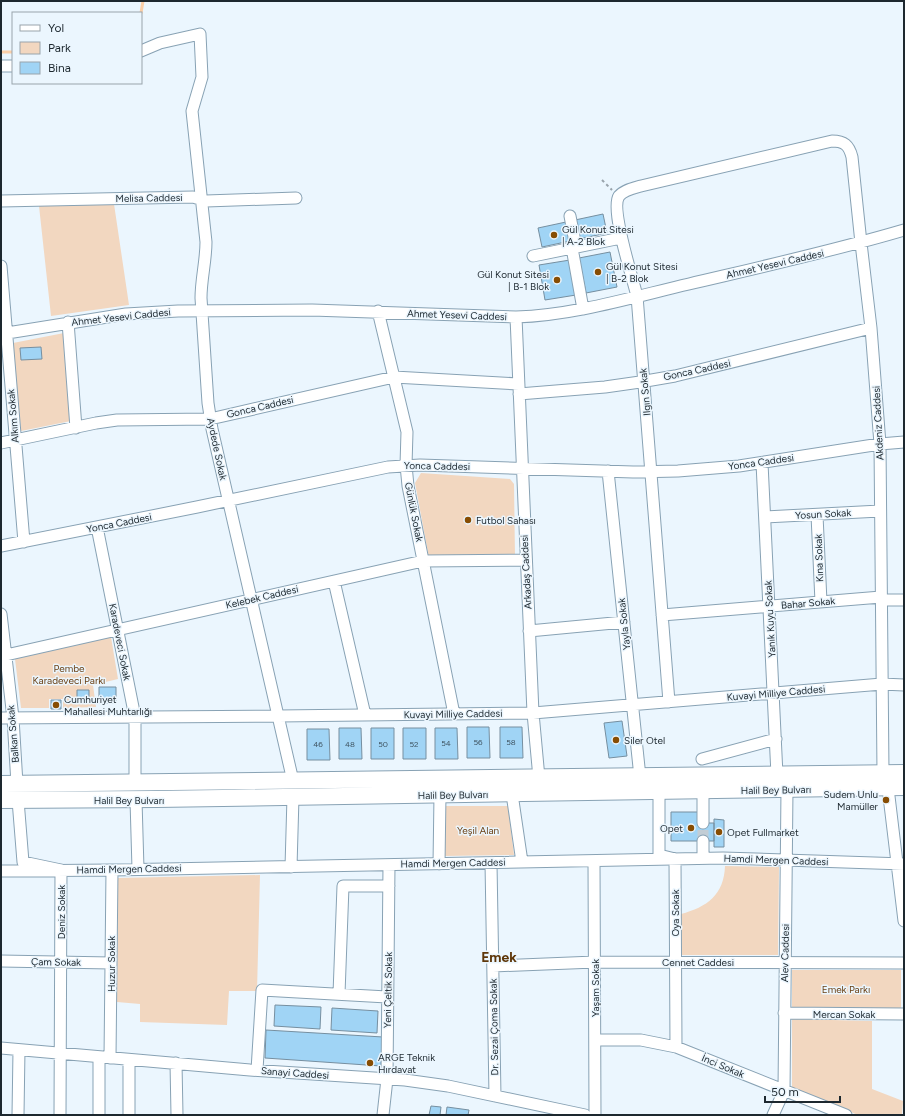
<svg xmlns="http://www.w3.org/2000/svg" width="905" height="1116" font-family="Figtree,sans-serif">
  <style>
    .green { fill: #f2d7c0 }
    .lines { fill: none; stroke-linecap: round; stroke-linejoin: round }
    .stream { stroke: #fbcfa8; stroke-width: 3 }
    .building { fill: #a0d4f5; stroke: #768fa0 }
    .minor-tunnel { stroke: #c2cdd5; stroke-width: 11; stroke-dasharray: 11 5.5; stroke-linecap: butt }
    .minor-casing { stroke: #88a2b4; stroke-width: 13 }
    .highway-casing { stroke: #88a2b4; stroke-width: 18 }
    .path { stroke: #98a3ab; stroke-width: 2; stroke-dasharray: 3 3; stroke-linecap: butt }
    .minor { stroke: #fff; stroke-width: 11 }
    .highway { stroke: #fff; stroke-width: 16 }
    .poi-dot { fill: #874d03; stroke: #ebf6fe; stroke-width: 1.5 }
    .labels { text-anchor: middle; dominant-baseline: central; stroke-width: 3; stroke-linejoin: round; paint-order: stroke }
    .number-label { font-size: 8px; fill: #3e5360 }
    .street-label { font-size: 10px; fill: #1d282f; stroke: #ebf6fe }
    .poi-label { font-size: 10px; fill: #1d282f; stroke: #ebf6fe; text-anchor: start }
    .park-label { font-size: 10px; fill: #6b4115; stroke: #ebf6fe }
    .district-label { font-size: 14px; font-weight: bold; fill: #5f370a; stroke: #ebf6fe }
  </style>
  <rect width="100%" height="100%" fill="#ebf6fe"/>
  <path class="green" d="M 114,204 L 129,305 L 51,316 L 39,206 Z
    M 64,333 L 71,421 L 21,431 L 13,343 Z
    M 421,473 L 510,479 L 514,484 L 515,557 L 429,558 L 415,483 Z
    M 111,637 L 118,679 L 93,685 L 96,707 L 63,708 L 63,699 L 49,699 L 49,708 L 21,708 L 15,659 Z
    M 444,806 L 508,806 L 514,855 L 444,856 Z
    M 725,866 L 779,867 L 778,955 L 681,955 L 681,914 C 707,907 724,895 725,866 Z
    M 260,875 L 257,991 L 229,991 L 227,1025 L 140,1022 L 140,1004 L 117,1002 L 118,878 Z
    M 792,970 L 901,970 L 901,1008 L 792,1008 Z
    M 792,1019 L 872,1021 L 872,1089 L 903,1101 L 902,1115 L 858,1115 L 792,1088 Z"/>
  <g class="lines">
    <path class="stream" d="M 141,13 L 143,1
      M 1,52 L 13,52"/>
  </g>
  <path class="building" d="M 603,214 L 607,233 L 579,239 L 575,220 Z
    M 566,222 L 570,241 L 542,247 L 538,228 Z
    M 610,252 L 617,287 L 586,293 L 579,258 Z
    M 570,260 L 576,295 L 545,300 L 539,265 Z
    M 41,347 L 42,359 L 21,360 L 20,348 Z
    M 99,687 L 116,687 L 116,703 L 99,703 Z
    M 77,690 L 89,690 L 89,701 L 77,701 Z
    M 51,700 L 61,700 L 61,709 L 51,709 Z
    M 622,721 L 627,756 L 609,758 L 604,723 Z
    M 467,727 L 489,727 L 490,758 L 467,758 Z
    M 500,727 L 522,727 L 523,758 L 500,758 Z
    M 339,728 L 361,728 L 362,759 L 339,759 Z
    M 371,728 L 394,728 L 394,759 L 371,759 Z
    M 403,728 L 426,728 L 426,759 L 403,759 Z
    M 435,728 L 457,728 L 458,759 L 435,759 Z
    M 307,729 L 329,729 L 330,760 L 307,760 Z
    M 671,812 L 698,812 L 698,823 L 714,823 L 714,841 L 671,841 Z
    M 714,819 L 724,820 L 724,847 L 714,847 Z
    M 275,1005 L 321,1007 L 320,1029 L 274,1026 Z
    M 332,1008 L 378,1011 L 377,1033 L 331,1030 Z
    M 266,1030 L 383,1037 L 381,1066 L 265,1058 Z
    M 431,1106 L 441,1107 L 440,1115 L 429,1115 Z
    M 447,1107 L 469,1110 L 468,1115 L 446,1115 Z"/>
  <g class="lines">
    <path class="minor-tunnel" d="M 703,841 L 703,823"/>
    <defs>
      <path id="minor" d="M 141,51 L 160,43 L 200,34 L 202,77 L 192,111 L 206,242 C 206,261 201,279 201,298 L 208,403 L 212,429 L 293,781
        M 1,66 L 13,66
        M 1,201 L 193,197 L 206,201 L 296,198
        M 570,216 L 576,247
        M 572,248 L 583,309
        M 533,256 L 621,238
        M 1,266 L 24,542
        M 378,311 L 407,432 L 406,465 L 408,486 L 454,714
        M 516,317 L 533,713 L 539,778
        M 68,322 L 76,428
        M 1,334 L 126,314 L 178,311 L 312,310 L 516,317 C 575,315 633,297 689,284 C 761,267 833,251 904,230
        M 519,394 L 605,387 L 640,382 L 675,376 L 871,328
        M 1,443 L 96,423 L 117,420 L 210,419 L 394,377 L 519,384
        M 762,463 L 777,775
        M 608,471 L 640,777
        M 817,515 L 821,602
        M 765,517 L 880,511
        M 97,527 L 135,717 L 135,782
        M 1,546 L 197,507 L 388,467 L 420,465 L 633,472 L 678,471 L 739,466 L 880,444 L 904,442
        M 334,581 L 365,715
        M 881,600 L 904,600
        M 1,614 L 13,718 L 17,784
        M 662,615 L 881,597
        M 529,631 L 624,622
        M 1,655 L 6,655 L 423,561 L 526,560
        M 669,702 L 637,296 C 633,279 610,209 619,196 C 624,190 634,188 641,186 L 832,141 C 844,141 849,145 852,157 L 861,243 L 871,328 L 880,444 L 883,773
        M 1,718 L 278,716 L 533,713 L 882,684 L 904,685
        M 702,759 L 776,739
        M 888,788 L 904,921
        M 659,791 L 659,855 L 675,859 L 676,1047
        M 512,794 L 522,862
        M 18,800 L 23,862 L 61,870 L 60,1115
        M 136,800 L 138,869
        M 703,823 L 703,791
        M 703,858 L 703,841
        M 594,861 L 595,1115
        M 491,863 L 495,1096
        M 439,864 L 440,795
        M 291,867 L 293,797
        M 1,871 L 112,870 L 723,858 L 904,864
        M 1,961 L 111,963
        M 493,966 L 595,962 L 904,963
        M 339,994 L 343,886 L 389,886
        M 784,1013 L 904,1014
        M 595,1040 L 641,1040 L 676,1047 L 846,1115
        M 1,1048 L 250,1070 L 405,1080 L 448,1086 L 585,1115
        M 110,1058 L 112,870
        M 176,1063 L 177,1115
        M 257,1070 L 262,990 L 387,997
        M 18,1115 L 19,1050
        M 99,1115 L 99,1057
        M 129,1115 L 129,1060
        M 383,1115 L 387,1079 L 389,865
        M 773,1115 L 784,1091 L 787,789"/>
      <path id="highway" d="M 1,784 L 904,773
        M 1,800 L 156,799 L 904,787"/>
    </defs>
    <use href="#minor" class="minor-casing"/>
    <use href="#highway" class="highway-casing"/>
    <path class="path" d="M 602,180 L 612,190"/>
    <use href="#minor" class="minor"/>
    <use href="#highway" class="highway"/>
  </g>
  <g class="poi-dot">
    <circle cx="554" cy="235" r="4"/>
    <circle cx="598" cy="272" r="4"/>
    <circle cx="557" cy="280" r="4"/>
    <circle cx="468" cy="520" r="4"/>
    <circle cx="56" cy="705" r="4"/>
    <circle cx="616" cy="740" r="4"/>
    <circle cx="886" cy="800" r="4"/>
    <circle cx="691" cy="828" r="4"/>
    <circle cx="719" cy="832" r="4"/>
    <circle cx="370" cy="1063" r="4"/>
  </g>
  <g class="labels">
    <g class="number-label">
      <text x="478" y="742">56</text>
      <text x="511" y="742">58</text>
      <text x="446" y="743">54</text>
      <text x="318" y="744">46</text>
      <text x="350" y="744">48</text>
      <text x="383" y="744">50</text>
      <text x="414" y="744">52</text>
    </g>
    <g class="street-label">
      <text transform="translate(149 198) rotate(-1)">Melisa Caddesi</text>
      <text transform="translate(775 264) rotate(-13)">Ahmet Yesevi Caddesi</text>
      <text transform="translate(457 315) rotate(2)">Ahmet Yesevi Caddesi</text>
      <text transform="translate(121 317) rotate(-6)">Ahmet Yesevi Caddesi</text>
      <text transform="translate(697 370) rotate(-12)">Gonca Caddesi</text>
      <text transform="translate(645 392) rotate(-95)">Ilgın Sokak</text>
      <text transform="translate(260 407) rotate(-13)">Gonca Caddesi</text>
      <text transform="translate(13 416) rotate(-95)">Alkım Sokak</text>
      <text transform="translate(878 423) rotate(-93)">Akdeniz Caddesi</text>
      <text transform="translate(217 449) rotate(78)">Aydede Sokak</text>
      <text transform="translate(761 462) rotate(-8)">Yonca Caddesi</text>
      <text transform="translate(437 466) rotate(1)">Yonca Caddesi</text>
      <text transform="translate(414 512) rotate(79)">Günlük Sokak</text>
      <text transform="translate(823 514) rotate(-3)">Yosun Sokak</text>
      <text transform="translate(119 523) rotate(-11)">Yonca Caddesi</text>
      <text transform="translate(819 558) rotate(-92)">Kına Sokak</text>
      <text transform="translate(526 572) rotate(-93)">Arkadaş Caddesi</text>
      <text transform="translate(262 597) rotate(-13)">Kelebek Caddesi</text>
      <text transform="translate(808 603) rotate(-5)">Bahar Sokak</text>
      <text transform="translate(770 619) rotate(-93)">Yanık Kuyu Sokak</text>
      <text transform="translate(624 624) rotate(-96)">Yayla Sokak</text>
      <text transform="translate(120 642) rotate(79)">Karadeveci Sokak</text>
      <text transform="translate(776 693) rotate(-5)">Kuvayi Milliye Caddesi</text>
      <text transform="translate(453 714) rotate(-1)">Kuvayi Milliye Caddesi</text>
      <text transform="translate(13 734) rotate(-95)">Balkan Sokak</text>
      <text transform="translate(776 790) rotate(-1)">Halil Bey Bulvarı</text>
      <text transform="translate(453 795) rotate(-1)">Halil Bey Bulvarı</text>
      <text x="129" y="800">Halil Bey Bulvarı</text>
      <text transform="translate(776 860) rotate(2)">Hamdi Mergen Caddesi</text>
      <text transform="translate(453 863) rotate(-1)">Hamdi Mergen Caddesi</text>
      <text transform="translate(129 869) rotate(-1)">Hamdi Mergen Caddesi</text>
      <text transform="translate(61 912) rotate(-90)">Deniz Sokak</text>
      <text transform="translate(675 913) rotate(-90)">Oya Sokak</text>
      <text transform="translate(785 953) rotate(-89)">Alev Caddesi</text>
      <text transform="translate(56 962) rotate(1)">Çam Sokak</text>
      <text x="698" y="962">Cennet Caddesi</text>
      <text transform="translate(111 964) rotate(-90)">Huzur Sokak</text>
      <text transform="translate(595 988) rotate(-90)">Yaşam Sokak</text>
      <text transform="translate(388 990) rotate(-89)">Yeni Çeltik Sokak</text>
      <text x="844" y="1014">Mercan Sokak</text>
      <text transform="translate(494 1027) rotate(-91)">Dr. Sezai Çoma Sokak</text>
      <text transform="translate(723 1066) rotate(23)">İnci Sokak</text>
      <text transform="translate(295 1073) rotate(4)">Sanayi Caddesi</text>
    </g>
    <g class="poi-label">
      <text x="562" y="229">Gül Konut Sitesi<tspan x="562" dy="12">| A-2 Blok</tspan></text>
      <text x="606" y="266">Gül Konut Sitesi<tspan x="606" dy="12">| B-2 Blok</tspan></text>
      <text x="549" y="274" text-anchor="end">Gül Konut Sitesi<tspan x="549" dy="12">| B-1 Blok</tspan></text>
      <text x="476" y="520">Futbol Sahası</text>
      <text x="64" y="699">Cumhuriyet<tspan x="64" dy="12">Mahallesi Muhtarlığı</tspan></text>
      <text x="624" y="740">Siler Otel</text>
      <text x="878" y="794" text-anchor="end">Sudem Unlu<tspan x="878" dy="12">Mamüller</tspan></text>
      <text x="683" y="828" text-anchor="end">Opet</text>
      <text x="727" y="832">Opet Fullmarket</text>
      <text x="378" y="1057">ARGE Teknik<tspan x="378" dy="12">Hırdavat</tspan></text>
    </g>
    <g class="park-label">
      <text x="69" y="668">Pembe<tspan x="69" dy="12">Karadeveci Parkı</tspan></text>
      <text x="478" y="830">Yeşil Alan</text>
      <text x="846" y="989">Emek Parkı</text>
    </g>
    <g class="district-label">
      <text x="499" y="957">Emek</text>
    </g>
  </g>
  <rect width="905" height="1116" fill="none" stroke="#1d282f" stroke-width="4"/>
  <rect x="12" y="12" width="130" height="72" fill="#ebf6fe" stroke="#99a4ab"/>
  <rect x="20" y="25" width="20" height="6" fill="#ffffff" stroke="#99a4ab"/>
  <text x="48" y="32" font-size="12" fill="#1d282f">Yol</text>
  <rect x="20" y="42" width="20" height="12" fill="#f2d7c0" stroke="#99a4ab"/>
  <text x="48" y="52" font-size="12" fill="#1d282f">Park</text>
  <rect x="20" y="62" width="20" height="12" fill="#a0d4f5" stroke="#99a4ab"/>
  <text x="48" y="72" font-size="12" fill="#1d282f">Bina</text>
  <path d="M765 1096v6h75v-6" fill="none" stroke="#1d282f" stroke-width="2"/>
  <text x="771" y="1096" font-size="12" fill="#1d282f" stroke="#ebf6fe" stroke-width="3" paint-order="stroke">50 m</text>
</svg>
